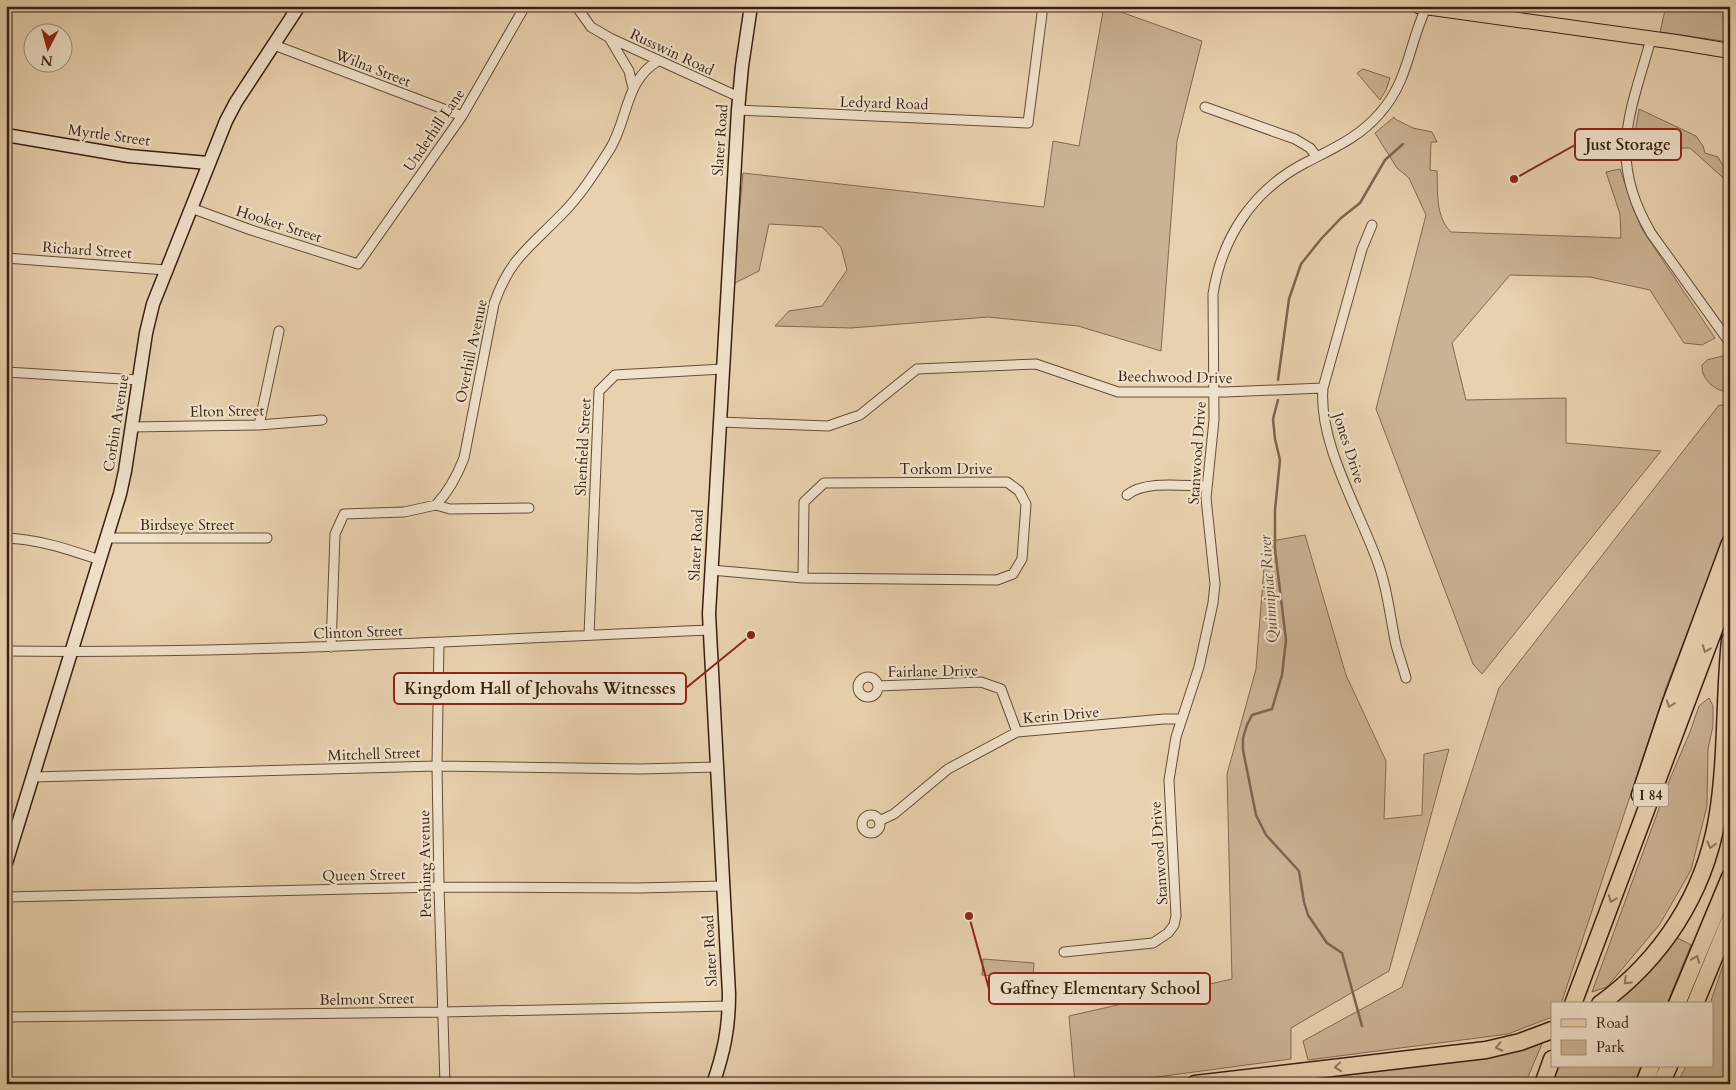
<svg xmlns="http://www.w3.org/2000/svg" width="1736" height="1090" font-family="Cardo,serif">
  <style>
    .green { fill: #cab393; stroke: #826952 }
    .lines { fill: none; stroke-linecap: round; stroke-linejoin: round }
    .stream { stroke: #7e6550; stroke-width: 2.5 }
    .street-casing { stroke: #654c39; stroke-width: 11 }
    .secondary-casing { stroke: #391f12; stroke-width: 15 }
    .primary-casing { stroke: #391f12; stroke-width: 16 }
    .highway-casing { stroke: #391f12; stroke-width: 19 }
    .street { stroke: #f0e1ca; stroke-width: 9 }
    .secondary { stroke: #f0e1ca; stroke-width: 12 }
    .primary { stroke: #e8d1ae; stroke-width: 14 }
    .highway { stroke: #e8d1ae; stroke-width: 16 }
    .rail-casing { stroke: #391f12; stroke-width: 4.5 }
    .rail { stroke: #f0e1ca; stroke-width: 2.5; stroke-dasharray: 8; stroke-linecap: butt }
    .oneway { stroke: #907860 }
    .labels { text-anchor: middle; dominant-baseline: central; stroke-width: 4.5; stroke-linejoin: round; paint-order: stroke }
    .shield { fill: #f0e1ca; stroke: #705949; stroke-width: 1 }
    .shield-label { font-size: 14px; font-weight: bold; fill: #391f12 }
    .street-label { font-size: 15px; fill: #391f12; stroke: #f0e1ca }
    .water-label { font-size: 16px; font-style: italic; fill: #614836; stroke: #f0e1ca }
    .leader { fill: none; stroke: #8f2418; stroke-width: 2 }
    .callout-dot { fill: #8f2418; stroke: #f0e1ca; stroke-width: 2 }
    .callout { fill: #f0e1ca; stroke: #8f2418; stroke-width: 2 }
    .callout-label { font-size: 16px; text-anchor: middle; font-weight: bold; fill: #391f12 }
  </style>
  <rect width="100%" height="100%" fill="#e8d1ae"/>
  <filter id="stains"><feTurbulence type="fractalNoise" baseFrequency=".004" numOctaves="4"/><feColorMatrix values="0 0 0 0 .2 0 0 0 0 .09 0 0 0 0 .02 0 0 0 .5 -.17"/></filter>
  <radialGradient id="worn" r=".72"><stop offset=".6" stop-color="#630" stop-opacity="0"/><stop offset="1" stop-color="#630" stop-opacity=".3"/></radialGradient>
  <path class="green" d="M 1104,6 L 1202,41 L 1177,141 L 1161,351 L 1078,326 L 988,317 L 851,328 L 775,326 L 789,311 L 822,306 L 847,270 L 841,247 L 822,227 L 769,224 L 759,271 L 733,284 L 743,173 L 1044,207 L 1053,141 L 1079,146 Z
    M 1666,6 L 1709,6 L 1730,13 L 1730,42 L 1660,32 Z
    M 1363,69 L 1390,78 L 1386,90 L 1380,100 L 1357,73 Z
    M 1639,109 L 1696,136 L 1703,146 L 1705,153 L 1718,157 L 1723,166 L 1730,166 L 1730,184 L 1690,148 L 1636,148 L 1635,133 Z
    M 1394,117 L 1395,119 L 1413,128 L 1432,132 L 1437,142 L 1431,142 L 1430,170 L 1437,171 C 1438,192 1435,216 1451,232 L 1621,238 L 1620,214 L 1606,172 L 1620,169 L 1634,211 L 1643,231 L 1715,338 L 1702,345 L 1684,343 L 1650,290 L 1590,277 L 1510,275 L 1452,343 L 1466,400 L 1566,398 L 1566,443 L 1661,451 L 1482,674 L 1473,664 L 1376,409 L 1426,215 L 1409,178 L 1397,168 L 1375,133 Z
    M 1722,356 L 1730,356 L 1730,392 C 1715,392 1701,379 1702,365 L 1707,360 Z
    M 1719,405 L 1730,406 L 1730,523 L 1667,685 L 1561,1004 L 1552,1004 L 1552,1017 L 1508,1034 L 1308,1060 L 1303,1041 L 1402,987 L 1499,688 Z
    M 1305,535 L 1346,675 L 1386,761 L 1384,819 L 1422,815 L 1424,754 L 1449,749 L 1389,971 L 1291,1028 L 1291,1059 L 1120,1082 L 1075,1084 L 1069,1016 L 1232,979 L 1227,774 L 1256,669 L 1266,542 Z
    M 1709,698 L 1713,706 L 1713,726 L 1708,749 L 1707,806 L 1691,870 L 1660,924 L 1607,987 L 1592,992 L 1669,781 L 1690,732 L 1699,706 Z
    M 1674,936 L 1691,945 L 1667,1004 L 1606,1004 Z
    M 1730,949 L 1730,1084 L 1677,1084 L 1686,1066 L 1712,1066 L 1712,1004 L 1710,1004 L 1721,971 Z
    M 983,959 L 1034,963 L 1033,979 L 982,975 Z
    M 1544,1039 L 1525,1084 L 1398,1084 L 1359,1079 L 1292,1080 Z
    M 1558,1066 L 1641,1066 L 1634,1084 L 1551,1084 Z"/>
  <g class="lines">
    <path class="stream" d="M 1278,380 L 1289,299 L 1301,264 L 1321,239 L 1341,218 L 1360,203 L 1385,160 L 1403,144
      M 1278,400 L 1273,419 L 1275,439 L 1280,460 L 1275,510 L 1275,549 L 1286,640 L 1282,675 L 1272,709 L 1252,715 L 1247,725 L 1243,738 L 1243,750 L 1256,815 L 1266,835 L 1299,871 L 1304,902 L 1308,915 L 1327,943 L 1342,953 L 1362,1026"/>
    <defs>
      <path id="street" d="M 576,6 L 591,27 L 610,38 L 739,97
        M 610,39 L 629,71 L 633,88
        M 1651,39 C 1630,114 1607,158 1651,233 L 1730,343
        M 274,45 L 462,116
        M 1205,107 L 1295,139 L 1310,148 L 1317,157
        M 738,110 L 1028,123 L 1043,6
        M 191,208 L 251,230 L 358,264 L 462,116 L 525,6
        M 1372,225 L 1362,249 L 1323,388 C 1318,444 1361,513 1379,566 C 1388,591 1390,618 1396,645 C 1399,656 1403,667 1406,678
        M 6,258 L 166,270
        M 6,372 L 139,380
        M 720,422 L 828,426 L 860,415 L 917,369 L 1036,364 L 1118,392 L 1225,392 L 1323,388
        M 259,425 L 279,331
        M 132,427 L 259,425 L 322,420
        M 1007,482 L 1019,491 L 1026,504 L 1022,559 L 1013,574 L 997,580 L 803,578 L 804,502 L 824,483 Z
        M 1127,495 C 1145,480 1183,486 1206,486
        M 436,505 C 449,491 457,476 464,458 L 494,304 C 509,259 531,246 562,214 C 581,195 596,171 610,149 C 628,120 625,80 658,61
        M 6,538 C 38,539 70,550 100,560
        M 107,538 L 267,538
        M 711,570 L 803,578
        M 589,635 L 599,391 L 615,375 L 723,369
        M 439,643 L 437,766 L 439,887 L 445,1084
        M 331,647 L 335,534 L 344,514 L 404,512 L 436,505 L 450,509 L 529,508
        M 6,651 C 241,654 475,640 710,630
        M858 687a10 10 0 1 1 20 0a10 10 0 1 1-20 0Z
        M 878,686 L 981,682 L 1001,689 L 1017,732
        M 33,777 L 437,766 L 640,769 L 717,767
        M862 824a9 9 0 1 1 18 0a9 9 0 1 1-18 0Z
        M 879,821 L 894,814 L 948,769 L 1017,732 L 1164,719 L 1182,719
        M 6,897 L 439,887 L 638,888 L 723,886
        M 1064,952 L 1153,943 L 1168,933 L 1174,925 L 1176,916 L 1169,780 L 1176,737 L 1199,667 L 1213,603 L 1215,584 L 1206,498 L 1214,420 L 1213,294 C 1222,237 1253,190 1305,163 C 1332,149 1360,137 1380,113 C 1409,81 1409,42 1427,6
        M 6,1017 L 443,1012 L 729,1006"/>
      <path id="secondary" d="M 6,135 L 129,156 L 208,163
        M 6,863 L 120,494 L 125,471 L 146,333 L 153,304 L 226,121 L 236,102 L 299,6
        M 713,1084 C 724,1052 729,1028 729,994 L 709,614 L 738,110 L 742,66 L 751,6"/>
      <path id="primary" d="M 1418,6 L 1676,42 L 1730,51"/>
      <path id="highway" d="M 1640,795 L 1670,705 L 1730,543
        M 1573,1004 L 1730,587
        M 1600,1004 C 1662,959 1704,894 1717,819 C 1727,762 1724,698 1730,640
        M 1677,1004 L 1730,877
        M 1695,1004 L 1730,919
        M 1195,1084 L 1486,1050 L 1520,1042 L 1552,1030
        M 1543,1084 L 1552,1059
        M 1644,1084 L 1651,1066
        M 1661,1084 L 1669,1066"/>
    </defs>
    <use href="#street" class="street-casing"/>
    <use href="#secondary" class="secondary-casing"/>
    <use href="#primary" class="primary-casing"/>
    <use href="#highway" class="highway-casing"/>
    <use href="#street" class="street"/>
    <use href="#secondary" class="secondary"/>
    <use href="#primary" class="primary"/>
    <use href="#highway" class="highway"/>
    <defs>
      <path id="rail" d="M 1719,6 L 1730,10"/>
    </defs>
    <use href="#rail" class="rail-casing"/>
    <use href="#rail" class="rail"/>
  </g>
  <defs><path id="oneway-chevron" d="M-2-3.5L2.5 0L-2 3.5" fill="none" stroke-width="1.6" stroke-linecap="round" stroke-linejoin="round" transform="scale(1.25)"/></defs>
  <g class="oneway">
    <use href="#oneway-chevron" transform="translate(1706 649) rotate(111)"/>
    <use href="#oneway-chevron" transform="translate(1670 704) rotate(110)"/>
    <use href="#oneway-chevron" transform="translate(1711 845) rotate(105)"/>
    <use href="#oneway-chevron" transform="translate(1612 899) rotate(111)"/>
    <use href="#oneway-chevron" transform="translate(1696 959) rotate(-67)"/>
    <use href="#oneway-chevron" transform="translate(1627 981) rotate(137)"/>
    <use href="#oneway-chevron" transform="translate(1499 1047) rotate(168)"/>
    <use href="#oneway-chevron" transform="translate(1338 1067) rotate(174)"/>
  </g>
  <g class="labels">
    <rect class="shield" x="1633.5" y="783.5" width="35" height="23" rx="4"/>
    <g class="shield-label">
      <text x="1651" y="795">I 84</text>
    </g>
    <g class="street-label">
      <text transform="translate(672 52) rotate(25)">Russwin Road</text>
      <text transform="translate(373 68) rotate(21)">Wilna Street</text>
      <text transform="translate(884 103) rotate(2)">Ledyard Road</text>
      <text transform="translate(434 130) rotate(-56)">Underhill Lane</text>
      <text transform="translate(109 135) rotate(8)">Myrtle Street</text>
      <text transform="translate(720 140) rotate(-86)">Slater Road</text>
      <text transform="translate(279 224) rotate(18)">Hooker Street</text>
      <text transform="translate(87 250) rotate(4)">Richard Street</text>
      <text transform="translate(471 351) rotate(-78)">Overhill Avenue</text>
      <text transform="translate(1175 377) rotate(1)">Beechwood Drive</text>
      <text transform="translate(227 411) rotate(-1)">Elton Street</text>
      <text transform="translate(116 423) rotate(-81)">Corbin Avenue</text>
      <text transform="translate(583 447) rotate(-87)">Shenfield Street</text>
      <text transform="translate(1349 448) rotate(72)">Jones Drive</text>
      <text transform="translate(1197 453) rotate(-86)">Stanwood Drive</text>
      <text x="946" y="469">Torkom Drive</text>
      <text x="187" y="525">Birdseye Street</text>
      <text transform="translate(696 545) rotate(-87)">Slater Road</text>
      <text transform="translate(358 632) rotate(-2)">Clinton Street</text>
      <text transform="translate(933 671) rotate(-1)">Fairlane Drive</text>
      <text transform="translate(1061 715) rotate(-5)">Kerin Drive</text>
      <text transform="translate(374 754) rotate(-2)">Mitchell Street</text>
      <text transform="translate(1159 853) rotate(-94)">Stanwood Drive</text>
      <text transform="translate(425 864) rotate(-91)">Pershing Avenue</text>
      <text transform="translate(364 875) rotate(-1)">Queen Street</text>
      <text transform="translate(710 951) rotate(-93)">Slater Road</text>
      <text transform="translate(367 999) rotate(-1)">Belmont Street</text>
    </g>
    <g class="water-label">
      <text transform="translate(1269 589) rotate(-94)">Quinnipiac River</text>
    </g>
  </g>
  <path class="leader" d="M1514 179L1575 145M751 635L686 688M969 916L989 989"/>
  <g class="callout-dot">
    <circle cx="1514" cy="179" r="5"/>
    <circle cx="751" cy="635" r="5"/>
    <circle cx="969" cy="916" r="5"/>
  </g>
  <g class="callout">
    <rect x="1575" y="129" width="106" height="31" rx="5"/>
    <rect x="394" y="673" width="292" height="31" rx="5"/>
    <rect x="989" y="973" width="221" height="31" rx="5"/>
  </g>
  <g class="callout-label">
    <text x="1628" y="150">Just Storage</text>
    <text x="540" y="694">Kingdom Hall of Jehovahs Witnesses</text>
    <text x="1100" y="994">Gaffney Elementary School</text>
  </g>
  <rect width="1736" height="1090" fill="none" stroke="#e8d1ae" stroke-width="25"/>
  <rect x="8" y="8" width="1721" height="1075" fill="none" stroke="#391f12" stroke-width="2.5"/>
  <rect x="12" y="12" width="1711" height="1065" fill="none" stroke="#391f12"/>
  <rect x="1551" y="1002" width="162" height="65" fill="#f0e1ca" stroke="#a79380"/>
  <rect x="1561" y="1019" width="25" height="8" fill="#e8d1ae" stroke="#a79380"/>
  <text x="1596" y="1028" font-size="15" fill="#391f12">Road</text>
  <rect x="1561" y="1040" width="25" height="15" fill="#cab393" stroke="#a79380"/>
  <text x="1596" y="1052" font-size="15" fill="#391f12">Park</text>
  <g transform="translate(48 48) rotate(186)"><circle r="24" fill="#f0e1ca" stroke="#a79380"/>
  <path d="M0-4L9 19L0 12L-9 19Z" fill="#8f2418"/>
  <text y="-8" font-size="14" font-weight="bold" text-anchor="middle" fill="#391f12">N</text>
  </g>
  <rect width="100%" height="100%" filter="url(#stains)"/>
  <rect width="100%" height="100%" fill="url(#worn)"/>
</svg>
